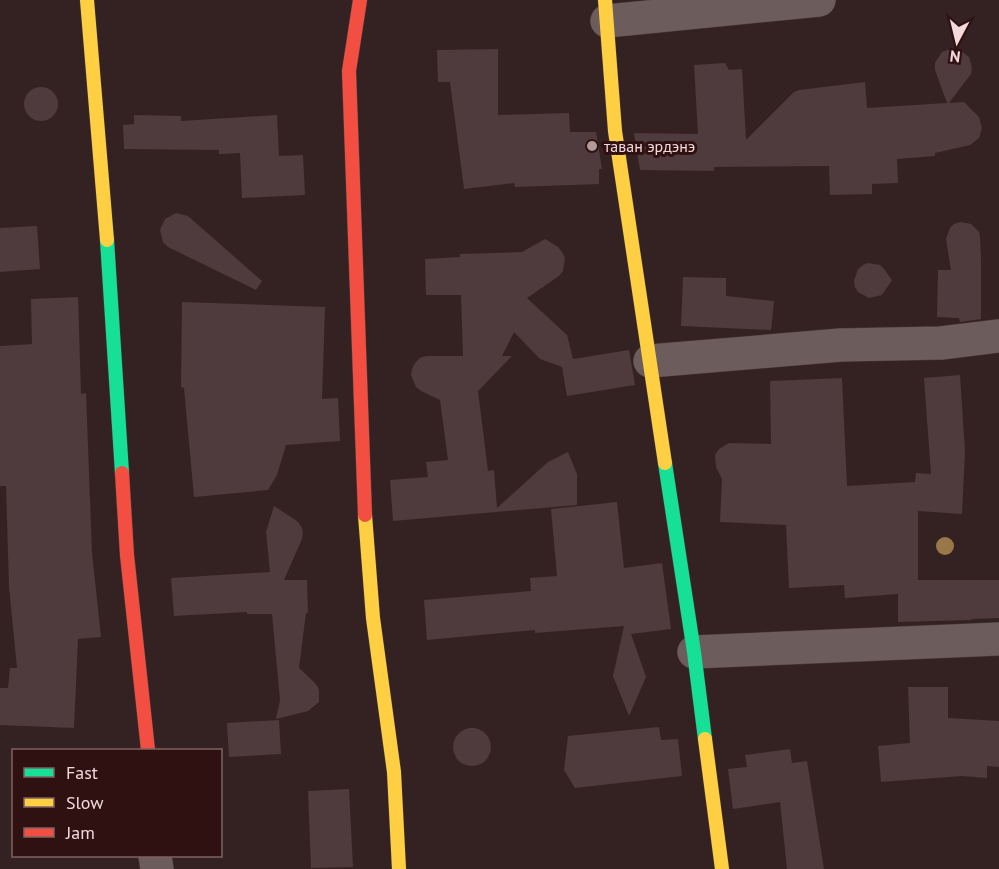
<svg xmlns="http://www.w3.org/2000/svg" width="999" height="869" font-family="'PT Sans',sans-serif">
  <style>
    .building { fill: #4f3a3e }
    .lines { fill: none; stroke-linecap: round; stroke-linejoin: round }
    .street-casing { stroke: #4d3d3d; stroke-width: 34 }
    .fast-casing { stroke: #4d3d3d; stroke-width: 15 }
    .slow-casing { stroke: #4d3d3d; stroke-width: 15 }
    .jam-casing { stroke: #4d3d3d; stroke-width: 15 }
    .street { stroke: #6d5c5c; stroke-width: 33 }
    .fast { stroke: #16e098; stroke-width: 14 }
    .slow { stroke: #ffcf43; stroke-width: 14 }
    .jam { stroke: #f24e42; stroke-width: 14 }
    .tree { fill: #997748 }
    .poi-dot { fill: #af9a99; stroke: #301112; stroke-width: 2 }
    .labels { text-anchor: middle; dominant-baseline: central; stroke-width: 6; stroke-linejoin: round; paint-order: stroke }
    .poi-label { font-size: 16px; fill: #f1dad9; stroke: #301112; text-anchor: start }
  </style>
  <rect width="100%" height="100%" fill="#342222"/>
  <path class="building" d="M 953,48 L 959,49 L 969,57 L 972,68 L 971,74 L 949,103 L 964,102 L 979,117 L 982,128 L 979,138 L 970,145 L 935,153 L 935,156 L 897,159 L 898,183 L 872,184 L 872,194 L 830,195 L 829,166 L 714,167 L 714,171 L 640,170 L 634,133 L 698,134 L 694,65 L 725,63 L 729,70 L 742,69 L 746,140 L 794,92 L 799,90 L 865,82 L 867,108 L 947,103 L 935,70 L 935,63 L 942,52 Z
    M 498,49 L 498,115 L 569,113 L 570,132 L 596,132 L 602,169 L 599,169 L 599,184 L 515,187 L 514,183 L 464,189 L 450,82 L 438,82 L 437,50 Z
    M24 104a17 17 0 1 1 34 0a17 17 0 1 1-34 0Z
    M 134,115 L 181,116 L 181,121 L 277,115 L 279,156 L 303,155 L 305,195 L 242,198 L 240,153 L 219,154 L 219,150 L 124,149 L 123,125 L 134,124 Z
    M 176,213 L 188,216 L 262,281 L 256,290 L 168,247 L 163,242 L 160,230 L 165,219 Z
    M 960,222 L 971,224 L 979,232 L 980,237 L 981,258 L 981,319 L 960,322 L 959,318 L 937,317 L 938,270 L 951,270 L 946,239 L 950,228 L 954,224 Z
    M 37,226 L 40,269 L 0,272 L 0,228 Z
    M 545,239 L 558,247 L 562,252 L 565,258 L 563,271 L 559,276 L 527,298 L 567,335 L 573,359 L 629,350 L 635,385 L 567,396 L 562,367 L 540,359 L 514,332 L 502,356 L 512,356 L 478,391 L 488,471 L 494,470 L 497,508 L 548,462 L 568,452 L 577,474 L 577,505 L 393,521 L 390,480 L 428,477 L 426,462 L 448,460 L 440,400 L 421,391 L 416,387 L 411,375 L 412,369 L 415,363 L 420,358 L 426,356 L 463,356 L 461,295 L 426,295 L 425,259 L 460,257 L 460,254 L 522,252 Z
    M 868,263 L 880,265 L 884,269 L 892,280 L 882,295 L 869,298 L 858,292 L 855,287 L 854,281 L 858,269 L 863,265 Z
    M 683,277 L 726,278 L 726,296 L 774,301 L 771,330 L 681,326 Z
    M 78,297 L 81,394 L 86,393 L 92,553 L 101,637 L 78,639 L 74,728 L 0,725 L 0,688 L 8,688 L 10,668 L 17,668 L 9,587 L 6,486 L 0,486 L 0,346 L 32,344 L 31,299 Z
    M 182,302 L 325,307 L 322,399 L 338,398 L 340,441 L 286,445 L 277,475 L 268,490 L 194,497 L 184,388 L 181,387 Z
    M 960,375 L 965,452 L 962,514 L 918,511 L 918,580 L 999,580 L 999,618 L 971,619 L 971,620 L 898,622 L 898,594 L 845,598 L 844,585 L 789,588 L 786,525 L 720,522 L 722,479 L 716,467 L 715,455 L 719,449 L 729,443 L 771,444 L 770,381 L 842,378 L 847,486 L 915,482 L 916,473 L 931,474 L 924,378 Z
    M 617,502 L 624,568 L 662,563 L 671,629 L 631,634 L 646,677 L 629,716 L 613,676 L 624,626 L 535,633 L 535,630 L 427,640 L 424,600 L 531,591 L 530,578 L 557,576 L 551,509 Z
    M 274,506 L 297,521 L 301,526 L 303,532 L 302,539 L 284,580 L 307,580 L 308,613 L 306,613 L 299,668 L 314,682 L 318,687 L 319,692 L 319,702 L 308,711 L 276,719 L 280,700 L 272,614 L 247,614 L 247,612 L 174,616 L 171,578 L 270,572 L 266,532 Z
    M 908,687 L 948,687 L 948,718 L 999,721 L 999,767 L 987,766 L 987,778 L 962,776 L 881,782 L 878,746 L 910,743 Z
    M 279,720 L 281,754 L 229,757 L 227,723 Z
    M 659,727 L 661,740 L 678,739 L 682,776 L 575,788 L 564,770 L 568,736 Z
    M453 747a19 19 0 1 1 38 0a19 19 0 1 1-38 0Z
    M 790,749 L 792,763 L 807,761 L 824,869 L 787,869 L 780,802 L 733,809 L 728,769 L 747,767 L 745,755 Z
    M 349,789 L 353,867 L 311,868 L 308,791 Z"/>
  <g class="lines">
    <defs>
      <path id="street" d="M 607,21 L 819,0
        M 650,361 L 841,345 L 941,343 L 999,336
        M 694,652 L 999,639
        M 155,856 L 157,869"/>
      <path id="fast" d="M 107,240 L 122,473
        M 665,463 L 694,652 L 705,739"/>
      <path id="slow" d="M 87,0 L 107,240
        M 605,0 L 615,131 L 665,463
        M 365,515 L 373,618 L 394,772 L 399,869
        M 705,739 L 722,869"/>
      <path id="jam" d="M 360,0 L 349,71 L 365,515
        M 122,473 L 127,555 L 148,750"/>
    </defs>
    <use href="#street" class="street-casing"/>
    <use href="#fast" class="fast-casing"/>
    <use href="#slow" class="slow-casing"/>
    <use href="#jam" class="jam-casing"/>
    <use href="#street" class="street"/>
    <use href="#fast" class="fast"/>
    <use href="#slow" class="slow"/>
    <use href="#jam" class="jam"/>
  </g>
  <circle class="tree" cx="945" cy="546" r="9"/>
  <circle class="poi-dot" cx="592" cy="146" r="6"/>
  <g class="labels">
    <g class="poi-label">
      <text x="604" y="146">таван эрдэнэ</text>
    </g>
  </g>
  <rect x="12" y="749" width="210" height="108" fill="#301112" stroke="#7d6162" stroke-width="1.5"/>
  <rect x="24" y="768" width="30" height="9" fill="#16e098" stroke="#7d6162" stroke-width="1.5"/>
  <text x="66" y="779" font-size="18" fill="#f1dad9">Fast</text>
  <rect x="24" y="798" width="30" height="9" fill="#ffcf43" stroke="#7d6162" stroke-width="1.5"/>
  <text x="66" y="809" font-size="18" fill="#f1dad9">Slow</text>
  <rect x="24" y="828" width="30" height="9" fill="#f24e42" stroke="#7d6162" stroke-width="1.5"/>
  <text x="66" y="839" font-size="18" fill="#f1dad9">Jam</text>
  <g transform="translate(957 42) rotate(187)" stroke="#301112" stroke-width="4.5" paint-order="stroke">
  <path d="M0-4.5L10 22L0 15L-10 22Z" fill="#f1dad9"/>
  <text y="-9" font-size="16" font-weight="bold" text-anchor="middle" fill="#f1dad9">N</text>
  </g>
</svg>
